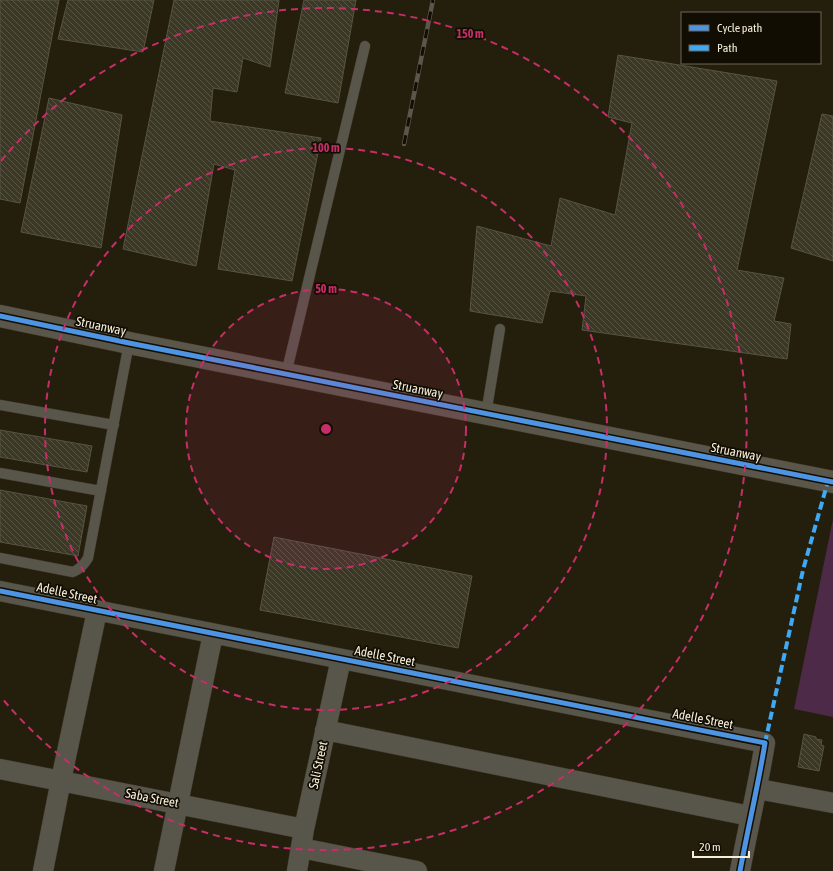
<svg xmlns="http://www.w3.org/2000/svg" width="833" height="871" font-family="'Asap Condensed',sans-serif">
  <style>
    .park { fill: #4d2a48 }
    .building { fill: url(#building-back-hatch); stroke: #575445 }
    .lines { fill: none; stroke-linecap: round; stroke-linejoin: round }
    .lane-casing { stroke: #403a2b; stroke-width: 11 }
    .street-casing { stroke: #403a2b; stroke-width: 21 }
    .secondary-casing { stroke: #403a2b; stroke-width: 23 }
    .lane { stroke: #58554a; stroke-width: 10 }
    .street { stroke: #58554a; stroke-width: 20 }
    .secondary { stroke: #5a5649; stroke-width: 22 }
    .rail-casing { stroke: #5b564b; stroke-width: 4.5 }
    .rail { stroke: #120d02; stroke-width: 3; stroke-dasharray: 9; stroke-linecap: butt }
    .quiet { stroke: #3fa9f5; stroke-width: 4; stroke-dasharray: 8 4; stroke-linecap: butt }
    .cycleway-casing { stroke: #120d02; stroke-width: 8 }
    .cycleway { stroke: #4d94e3; stroke-width: 5 }
    .ring { fill: none; stroke: #c72d68; stroke-width: 2; stroke-dasharray: 7 5 }
    .labels { text-anchor: middle; dominant-baseline: central; stroke-width: 3.5; stroke-linejoin: round; paint-order: stroke }
    .street-label { font-size: 13px; fill: #f5eedb; stroke: #120d02 }
    .centre { fill: #c72d68; stroke: #120d02; stroke-width: 2 }
    .ring-label { font-size: 12px; text-anchor: middle; font-weight: bold; fill: #c72d68; stroke: #120d02; stroke-width: 3.5; stroke-linejoin: round; paint-order: stroke }
  </style>
  <defs>
    <pattern id="building-back-hatch" width="6" height="6" patternUnits="userSpaceOnUse"><rect width="6" height="6" fill="#3b3826"/><path d="M-1 5l2 2M0 0l6 6M5-1l2 2" fill="none" stroke="#585545"/></pattern>
  </defs>
  <rect width="100%" height="100%" fill="#241e0c"/>
  <path class="park" d="M 833,519 L 833,717 L 794,709 Z"/>
  <path class="building" d="M 0,0 L 59,0 L 20,203 L 0,199 Z
    M 68,0 L 154,0 L 143,52 L 58,39 Z
    M 174,0 L 279,0 L 270,67 L 243,58 L 237,92 L 213,88 L 210,121 L 321,138 L 292,281 L 218,269 L 235,170 L 214,164 L 196,266 L 123,249 Z
    M 304,0 L 356,0 L 338,103 L 285,93 Z
    M 618,55 L 777,81 L 737,270 L 784,278 L 774,321 L 791,324 L 787,359 L 582,330 L 586,296 L 550,291 L 542,323 L 470,311 L 477,226 L 551,246 L 560,198 L 615,215 L 632,123 L 608,117 Z
    M 49,98 L 122,115 L 101,248 L 21,232 Z
    M 822,114 L 833,116 L 833,261 L 791,248 Z
    M 0,430 L 92,446 L 87,472 L 0,457 Z
    M 0,490 L 87,506 L 78,556 L 0,542 Z
    M 274,537 L 472,576 L 458,648 L 260,610 Z
    M 804,734 L 816,737 L 816,739 L 822,740 L 821,745 L 824,746 L 819,771 L 798,767 Z"/>
  <g class="lines">
    <defs>
      <path id="lane" d="M 286,374 L 365,46
        M 0,405 L 114,425
        M 486,414 L 500,329
        M 0,473 L 101,491
        M 0,558 L 73,572 C 80,569 84,565 88,558 L 129,343"/>
      <path id="street" d="M 0,591 L 765,743 C 758,786 748,828 740,871
        M 325,730 L 750,816
        M 0,769 L 304,829
        M 758,789 L 833,803
        M 301,848 L 417,871
        M 43,871 L 61,780 L 97,611
        M 164,871 L 213,634
        M 297,871 L 304,829 L 341,659"/>
      <path id="secondary" d="M 0,316 L 129,343 L 833,482"/>
    </defs>
    <use href="#lane" class="lane-casing"/>
    <use href="#street" class="street-casing"/>
    <use href="#secondary" class="secondary-casing"/>
    <use href="#lane" class="lane"/>
    <use href="#street" class="street"/>
    <use href="#secondary" class="secondary"/>
    <defs>
      <path id="rail" d="M 404,144 L 433,0"/>
    </defs>
    <use href="#rail" class="rail-casing"/>
    <use href="#rail" class="rail"/>
    <path class="quiet" d="M 765,743 L 803,570 L 828,481"/>
    <defs>
      <path id="cycleway" d="M 0,316 L 129,343 L 833,482
        M 0,591 L 765,743 C 758,786 748,828 740,871"/>
    </defs>
    <use href="#cycleway" class="cycleway-casing"/>
    <use href="#cycleway" class="cycleway"/>
  </g>
  <circle cx="326" cy="429" r="140" fill="#c72d68" fill-opacity=".12"/>
  <g class="ring">
    <circle cx="326" cy="429" r="140"/>
    <circle cx="326" cy="429" r="281"/>
    <path d="M1 161A421 421 0 1 1 1 697"/>
  </g>
  <g class="labels">
    <g class="street-label">
      <text transform="translate(101 326) rotate(12)">Struanway</text>
      <text transform="translate(418 389) rotate(11)">Struanway</text>
      <text transform="translate(736 452) rotate(11)">Struanway</text>
      <text transform="translate(67 593) rotate(12)">Adelle Street</text>
      <text transform="translate(385 656) rotate(11)">Adelle Street</text>
      <text transform="translate(703 719) rotate(11)">Adelle Street</text>
      <text transform="translate(318 765) rotate(-78)">Sali Street</text>
      <text transform="translate(152 798) rotate(11)">Saba Street</text>
    </g>
  </g>
  <circle cx="326" cy="429" r="6" class="centre"/>
  <g class="ring-label">
    <text x="470" y="38">150 m</text>
    <text x="326" y="152">100 m</text>
    <text x="326" y="293">50 m</text>
  </g>
  <rect x="681" y="12" width="140" height="52" fill="#120d02" stroke="#6d6759"/>
  <rect x="689" y="25" width="20" height="6" fill="#4d94e3" stroke="#6d6759"/>
  <text x="717" y="32" font-size="12" fill="#f5eedb">Cycle path</text>
  <rect x="689" y="45" width="20" height="6" fill="#3fa9f5" stroke="#6d6759"/>
  <text x="717" y="52" font-size="12" fill="#f5eedb">Path</text>
  <path d="M693 851v6h56v-6" fill="none" stroke="#f5eedb" stroke-width="2"/>
  <text x="699" y="851" font-size="12" fill="#f5eedb" stroke="#120d02" stroke-width="3" paint-order="stroke">20 m</text>
</svg>
